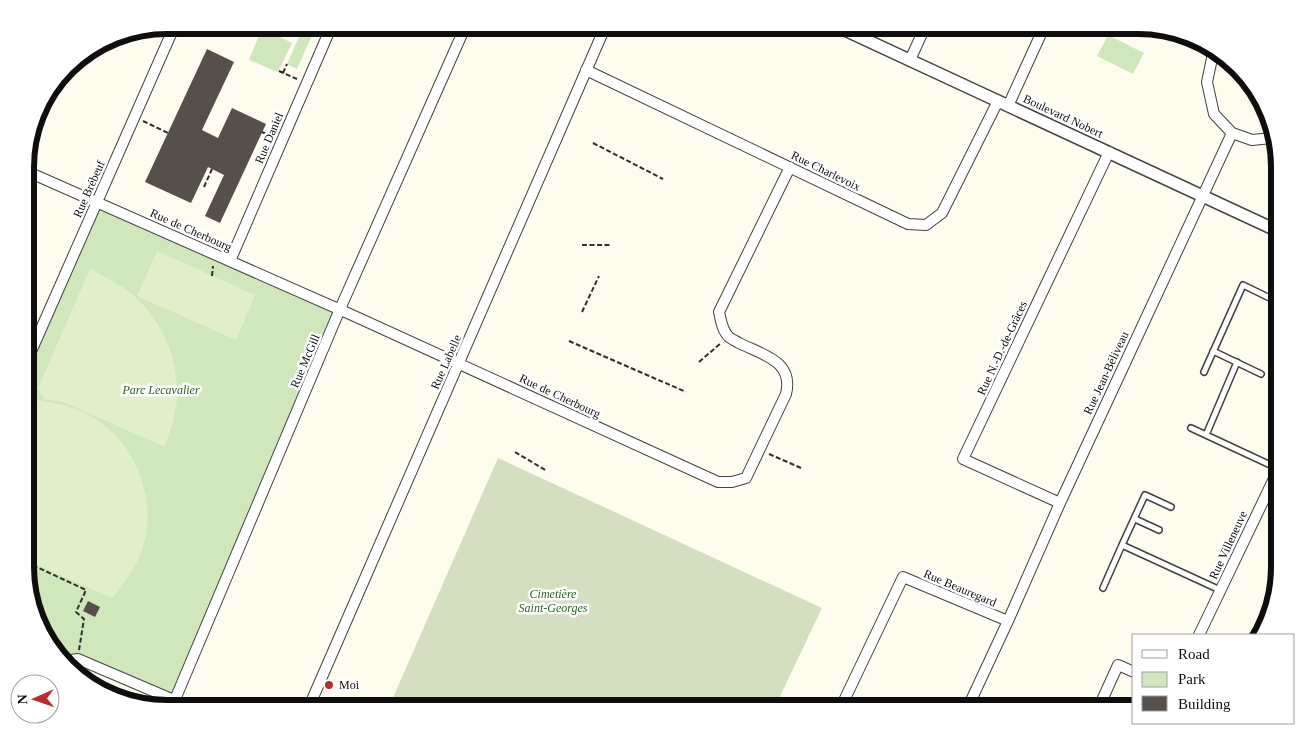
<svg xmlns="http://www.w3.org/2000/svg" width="1305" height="734" font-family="'Times New Roman',serif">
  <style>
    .green { fill: #cfe7ba }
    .cemetery { fill: #d4dfc1 }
    .pitch { fill: #e1efcb }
    .building { fill: #564f4a }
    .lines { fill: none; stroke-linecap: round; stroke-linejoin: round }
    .service-casing { stroke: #414141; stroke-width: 8 }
    .minor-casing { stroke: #414141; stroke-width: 12 }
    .tertiary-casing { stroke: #414141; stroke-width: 14 }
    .path { stroke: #303030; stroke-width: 2; stroke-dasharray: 5 2.5; stroke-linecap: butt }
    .service { stroke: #fff; stroke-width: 5 }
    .minor { stroke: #fff; stroke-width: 10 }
    .tertiary { stroke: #fff; stroke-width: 11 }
    .poi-dot { fill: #b82d2b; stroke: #fff; stroke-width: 2 }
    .labels { text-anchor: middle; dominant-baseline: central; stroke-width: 5; stroke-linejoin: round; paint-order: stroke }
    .street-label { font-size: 12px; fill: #0e0e0e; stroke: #fff }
    .park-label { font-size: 12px; font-style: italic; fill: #2a6320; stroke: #fff }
    .poi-label { font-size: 12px; fill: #0e0e0e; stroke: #fff; text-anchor: start }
    .rim { fill: none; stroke: #0e0e0e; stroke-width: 6 }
  </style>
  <rect width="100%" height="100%" fill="#fefcef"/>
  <path class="green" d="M 304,26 L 314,31 L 297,69 L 287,64 Z
    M 262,28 L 292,43 L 278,72 L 249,60 Z
    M 1108,35 L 1144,53 L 1133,74 L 1097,56 Z
    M 97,202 L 340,309 L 175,700 L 78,659 L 65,661 L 49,646 L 26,585 L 26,363 Z"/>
  <path class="cemetery" d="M 498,458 L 822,608 L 774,709 L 388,709 Z"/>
  <path class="pitch" d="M 157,251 L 255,295 L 236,340 L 137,296 Z
    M 90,269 C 101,275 113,281 124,288 C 159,313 179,355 177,398 C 176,415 170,431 165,447 L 63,402 L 44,399 L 38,388 Z
    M 36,400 C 57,403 76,407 94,418 C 141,447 161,510 138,560 C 131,574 122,586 112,598 L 26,560 L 26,422 Z"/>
  <path class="building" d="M 207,49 L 234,62 L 202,130 L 218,138 L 232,108 L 266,124 L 220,223 L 205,216 L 224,175 L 208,167 L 191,203 L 145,182 Z
    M 88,601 L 100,607 L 95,617 L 83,611 Z"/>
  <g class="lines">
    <defs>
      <path id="service" d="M 1213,351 L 1261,374
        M 1204,372 L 1243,285 L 1280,303
        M 1191,428 L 1279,469
        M 1206,435 L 1237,362
        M 1171,507 L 1145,495 L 1122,545 L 1220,590
        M 1135,519 L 1159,530
        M 1103,588 L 1122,545"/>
      <path id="minor" d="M 910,60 L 926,25
        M 586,70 L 908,224 L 926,225 L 942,213 L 998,101
        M 1008,106 L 1045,25
        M 1232,133 L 1252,140 L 1273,138
        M 26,171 L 352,315 L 718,482 L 732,482 L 746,478 L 786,394 C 794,361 763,355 739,343 C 736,341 731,339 729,337 C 722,331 721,320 719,312 L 790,167
        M 230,261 L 332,25
        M 26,363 L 175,25
        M 1060,503 L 963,459 L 1109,152
        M 1199,635 L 1280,466
        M 65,661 L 78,659 L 195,709
        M 171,709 L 340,309 L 466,25
        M 308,709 L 606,25
        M 840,709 L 903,577 L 1008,621
        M 967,709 L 1008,621 L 1060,503 L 1232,133 L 1214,114 L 1207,82 L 1214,49
        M 1098,709 L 1118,665 L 1134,672"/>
      <path id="tertiary" d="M 834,25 L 1280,232"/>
    </defs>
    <use href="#service" class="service-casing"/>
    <use href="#minor" class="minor-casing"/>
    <use href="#tertiary" class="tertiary-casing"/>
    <path class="path" d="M 279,71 L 297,79
      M 283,73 L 287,64
      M 143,121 L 168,133
      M 262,132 L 273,137
      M 593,143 L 663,179
      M 204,187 L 212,169
      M 582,245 L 612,245
      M 212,276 L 213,266
      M 582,312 L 599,276
      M 569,341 L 686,392
      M 699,362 L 721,343
      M 515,452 L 547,471
      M 769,454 L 801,468
      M 26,562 L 86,590 L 76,612 L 84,619 L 79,650"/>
    <use href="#service" class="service"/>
    <use href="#minor" class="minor"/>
    <use href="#tertiary" class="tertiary"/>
  </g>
  <circle class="poi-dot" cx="329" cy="685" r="5"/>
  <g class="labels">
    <g class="street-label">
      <text transform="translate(1063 116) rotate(25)">Boulevard Nobert</text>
      <text transform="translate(269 138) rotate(-67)">Rue Daniel</text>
      <text transform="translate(826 171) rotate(26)">Rue Charlevoix</text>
      <text transform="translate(89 189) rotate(-66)">Rue Brébeuf</text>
      <text transform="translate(191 230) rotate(24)">Rue de Cherbourg</text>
      <text transform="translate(1002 348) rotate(-65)">Rue N.-D.-de-Grâces</text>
      <text transform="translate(305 361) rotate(-67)">Rue McGill</text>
      <text transform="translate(446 362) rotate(-66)">Rue Labelle</text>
      <text transform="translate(1106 373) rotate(-65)">Rue Jean-Béliveau</text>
      <text transform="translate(560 396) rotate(25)">Rue de Cherbourg</text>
      <text transform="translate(1228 545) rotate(-65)">Rue Villeneuve</text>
      <text transform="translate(960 588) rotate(23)">Rue Beauregard</text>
    </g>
    <g class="park-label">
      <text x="161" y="390">Parc Lecavalier</text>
      <text x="553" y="594">Cimetière<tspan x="553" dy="14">Saint-Georges</tspan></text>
    </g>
    <g class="poi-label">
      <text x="339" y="685">Moi</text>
    </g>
  </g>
  <path d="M0 0H1305V734H0ZM167 34H1138A133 133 0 0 1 1271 167V567A133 133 0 0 1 1138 700H167A133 133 0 0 1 34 567V167A133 133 0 0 1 167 34Z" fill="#fff" fill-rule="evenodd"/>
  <path class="rim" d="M167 34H1138A133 133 0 0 1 1271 167V567A133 133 0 0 1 1138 700H167A133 133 0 0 1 34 567V167A133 133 0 0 1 167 34Z"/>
  <rect x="1132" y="634" width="162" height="90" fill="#ffffff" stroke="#9f9f9f"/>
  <rect x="1142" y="650" width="25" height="8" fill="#ffffff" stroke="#9f9f9f"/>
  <text x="1178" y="659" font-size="15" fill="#0e0e0e">Road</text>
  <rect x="1142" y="672" width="25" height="15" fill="#cfe7ba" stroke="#9f9f9f"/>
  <text x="1178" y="684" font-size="15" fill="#0e0e0e">Park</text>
  <rect x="1142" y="696" width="25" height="15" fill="#564f4a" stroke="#9f9f9f"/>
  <text x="1178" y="709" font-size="15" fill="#0e0e0e">Building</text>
  <g transform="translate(35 699) rotate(268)"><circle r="24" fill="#ffffff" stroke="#9f9f9f"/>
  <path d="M0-4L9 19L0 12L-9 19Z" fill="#b82d2b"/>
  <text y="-8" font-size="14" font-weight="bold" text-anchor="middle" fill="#0e0e0e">N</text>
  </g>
</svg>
